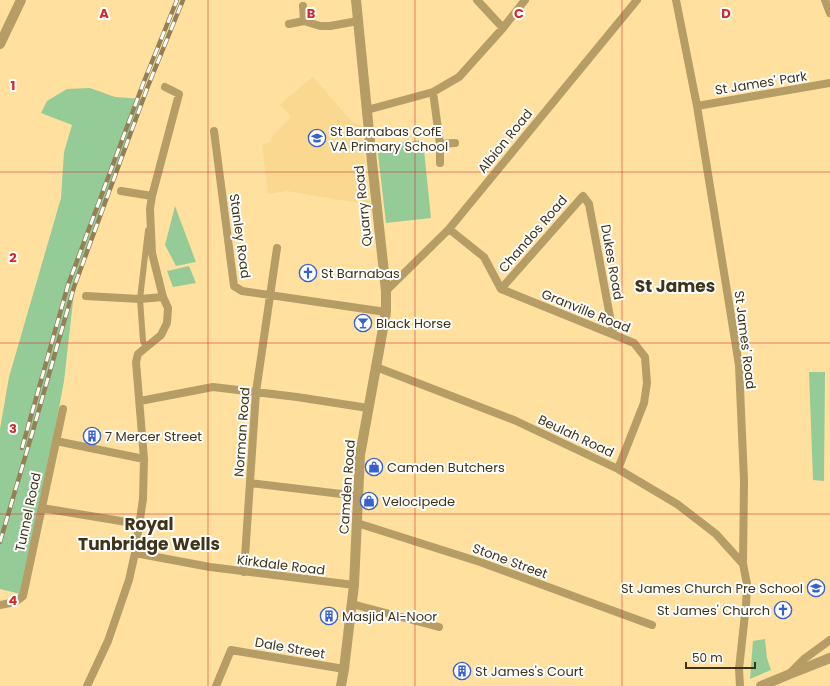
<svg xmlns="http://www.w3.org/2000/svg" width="830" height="686" font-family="Poppins,sans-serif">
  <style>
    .built { fill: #fad88f }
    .green { fill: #95cb97 }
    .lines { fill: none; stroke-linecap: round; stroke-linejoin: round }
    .pedestrian { stroke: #b69c65; stroke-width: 6 }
    .minor { stroke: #b69c65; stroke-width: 8 }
    .tertiary { stroke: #b69c65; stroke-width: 10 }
    .rail-casing { stroke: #948054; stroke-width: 4.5 }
    .rail { stroke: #fff; stroke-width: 3; stroke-dasharray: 9; stroke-linecap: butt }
    .grid { fill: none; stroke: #d62828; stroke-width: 1; stroke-opacity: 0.55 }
    .labels { text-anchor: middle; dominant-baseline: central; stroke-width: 4; stroke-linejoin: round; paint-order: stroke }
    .street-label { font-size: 13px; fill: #3f3318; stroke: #fff }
    .poi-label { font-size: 13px; fill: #3f3318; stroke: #fff; text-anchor: start }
    .district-label { font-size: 17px; font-weight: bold; fill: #3f3318; stroke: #fff }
    .grid-label { font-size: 13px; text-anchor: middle; font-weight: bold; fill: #d62828; stroke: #fff; stroke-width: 4; stroke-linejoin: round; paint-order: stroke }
  </style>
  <rect width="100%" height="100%" fill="#ffe09f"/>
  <path class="built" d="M 313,77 L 351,121 L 361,125 L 370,205 L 287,191 L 268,194 L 262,144 L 269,143 L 274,134 L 291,117 L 280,104 Z"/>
  <path class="green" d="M 90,88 L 115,97 L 144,99 L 114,182 L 94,231 L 75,284 L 64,381 L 53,440 L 20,594 L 0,589 L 0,429 L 9,377 L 61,198 L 64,152 L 72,125 L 41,113 L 47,101 L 67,89 Z
    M 423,140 L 431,218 L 386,223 L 377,145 Z
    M 175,206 L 196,262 L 176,266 L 165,245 Z
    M 189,266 L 196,283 L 173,287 L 167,271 Z
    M 809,372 L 825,372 L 824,481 L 813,480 Z
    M 765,639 L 767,658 L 771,670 L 750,679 L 753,641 Z"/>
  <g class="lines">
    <path class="pedestrian" d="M 146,347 L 143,341 L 140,299 L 148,230"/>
    <path class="minor" d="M 477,0 L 503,28
      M 676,0 L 697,106 L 739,365 L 744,480 L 743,564 L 747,584 L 746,605 L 739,669 L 740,686
      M 825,0 L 830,13
      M 303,6 L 304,21
      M 289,24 L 304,21 L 320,26 L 330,26 L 358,21
      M 433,92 L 440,144 L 440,163
      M 697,106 L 830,83
      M 367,110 L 433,92 L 459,77 L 503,28 L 525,0
      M 214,131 L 234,286 L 242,291 L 386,312
      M 440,144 L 455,143
      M 152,196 L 179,94 L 165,87
      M 449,229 L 484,257 L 501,289 L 634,343 L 645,357 L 647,383 L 644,403 L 618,469
      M 501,289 L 583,196 L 589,204 L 613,333
      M 386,291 L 449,229 L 637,0
      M 86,296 L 140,299 L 163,297
      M 376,367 L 514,420 L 618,469 L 677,504 L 716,534 L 743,564
      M 140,401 L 213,387 L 297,397 L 368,408
      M 56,441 L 144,459
      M 250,483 L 358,496
      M 42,508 L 139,524
      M 357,523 L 480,562 L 652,625
      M 135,553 L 210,567 L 354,585
      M 244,572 L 256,392 L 277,248
      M 352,604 L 439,627
      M 0,605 L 15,602 L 23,596 L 63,409
      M 790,673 L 804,659 L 830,640
      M 87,686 L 108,641 L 129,580 L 135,553 L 143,499 L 144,459 L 136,362 L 138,354 L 161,335 L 167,323 L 168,308 L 163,297 L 152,253 L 150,209 L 152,196 L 121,191
      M 216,686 L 231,650 L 344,669"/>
    <path class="tertiary" d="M 0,44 L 21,0
      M 341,686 L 344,669 L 354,585 L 360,455 L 386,312 L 386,291 L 372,162 L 356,0
      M 761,686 L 790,674 L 830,658"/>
    <defs>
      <path id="rail" d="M 22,448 L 68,285 L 143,84 L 177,0
        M 0,542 L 34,427 L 74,287 L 148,86 L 183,0"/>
    </defs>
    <use href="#rail" class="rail-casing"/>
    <use href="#rail" class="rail"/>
  </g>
  <path class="grid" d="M 208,0 L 208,686M 415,0 L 415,686M 622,0 L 622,686M 0,172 L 830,172M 0,343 L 830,343M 0,514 L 830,514"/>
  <defs>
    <symbol id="school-ring" viewBox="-11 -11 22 22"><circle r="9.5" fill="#fff" stroke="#3760d1" stroke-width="1.5"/><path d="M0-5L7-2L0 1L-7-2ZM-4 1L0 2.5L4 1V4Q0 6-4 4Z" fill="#3760d1"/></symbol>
    <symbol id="church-ring" viewBox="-11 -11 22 22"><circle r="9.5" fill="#fff" stroke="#3760d1" stroke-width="1.5"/><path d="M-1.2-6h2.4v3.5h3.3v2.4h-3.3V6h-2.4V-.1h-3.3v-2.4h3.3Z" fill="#3760d1"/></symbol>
    <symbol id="bar-ring" viewBox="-11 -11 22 22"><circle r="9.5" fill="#fff" stroke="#3760d1" stroke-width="1.5"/><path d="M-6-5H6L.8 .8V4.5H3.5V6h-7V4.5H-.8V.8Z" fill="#3760d1"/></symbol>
    <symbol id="building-ring" viewBox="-11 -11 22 22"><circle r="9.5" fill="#fff" stroke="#3760d1" stroke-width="1.5"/><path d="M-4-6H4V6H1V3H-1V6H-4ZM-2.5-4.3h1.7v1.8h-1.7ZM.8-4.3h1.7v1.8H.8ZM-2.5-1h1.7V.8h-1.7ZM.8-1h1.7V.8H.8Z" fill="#3760d1"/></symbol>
    <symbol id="shop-ring" viewBox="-11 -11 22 22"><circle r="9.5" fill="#fff" stroke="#3760d1" stroke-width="1.5"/><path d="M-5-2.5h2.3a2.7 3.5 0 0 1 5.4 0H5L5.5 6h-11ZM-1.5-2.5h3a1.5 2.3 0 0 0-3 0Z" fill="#3760d1"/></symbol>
  </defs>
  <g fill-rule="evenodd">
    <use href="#school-ring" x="307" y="128" width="20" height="20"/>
    <use href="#church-ring" x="298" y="263" width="20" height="20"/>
    <use href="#bar-ring" x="353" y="313" width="20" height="20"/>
    <use href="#building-ring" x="82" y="426" width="20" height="20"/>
    <use href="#shop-ring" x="364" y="457" width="20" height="20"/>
    <use href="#shop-ring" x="359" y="491" width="20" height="20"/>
    <use href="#school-ring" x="806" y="578" width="20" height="20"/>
    <use href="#church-ring" x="773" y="600" width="20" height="20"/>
    <use href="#building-ring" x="319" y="606" width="20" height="20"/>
    <use href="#building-ring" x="452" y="661" width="20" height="20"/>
  </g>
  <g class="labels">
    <g class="street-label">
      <text transform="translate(761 83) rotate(-9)">St James' Park</text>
      <text transform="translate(505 141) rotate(-51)">Albion Road</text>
      <text transform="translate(363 206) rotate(-96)">Quarry Road</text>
      <text transform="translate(533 234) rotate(-49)">Chandos Road</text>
      <text transform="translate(240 236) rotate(82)">Stanley Road</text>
      <text transform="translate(612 262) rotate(80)">Dukes Road</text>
      <text transform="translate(586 311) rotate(22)">Granville Road</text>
      <text transform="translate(745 340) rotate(83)">St James' Road</text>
      <text transform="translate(242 432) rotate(-86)">Norman Road</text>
      <text transform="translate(576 436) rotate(25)">Beulah Road</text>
      <text transform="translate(347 487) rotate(-86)">Camden Road</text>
      <text transform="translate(28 512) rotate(-78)">Tunnel Road</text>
      <text transform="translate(510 561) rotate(20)">Stone Street</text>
      <text transform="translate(281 565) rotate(7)">Kirkdale Road</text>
      <text transform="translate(290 648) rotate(10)">Dale Street</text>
    </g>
    <g class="poi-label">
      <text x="330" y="131">St Barnabas CofE<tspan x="330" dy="15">VA Primary School</tspan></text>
      <text x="321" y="273">St Barnabas</text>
      <text x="376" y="323">Black Horse</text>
      <text x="105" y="436">7 Mercer Street</text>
      <text x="387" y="467">Camden Butchers</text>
      <text x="382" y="501">Velocipede</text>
      <text x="803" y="588" text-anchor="end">St James Church Pre School</text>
      <text x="770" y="610" text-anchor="end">St James' Church</text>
      <text x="342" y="616">Masjid Al-Noor</text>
      <text x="475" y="671">St James's Court</text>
    </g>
    <g class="district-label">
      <text x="675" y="286">St James</text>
      <text x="149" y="524">Royal<tspan x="149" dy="20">Tunbridge Wells</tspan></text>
    </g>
  </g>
  <g class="grid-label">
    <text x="104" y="18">A</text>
    <text x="311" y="18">B</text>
    <text x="519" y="18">C</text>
    <text x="726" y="18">D</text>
    <text x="13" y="90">1</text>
    <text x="13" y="262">2</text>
    <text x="13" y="433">3</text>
    <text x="13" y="605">4</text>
  </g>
  <path d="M686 662v6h69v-6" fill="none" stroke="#3f3318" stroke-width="2"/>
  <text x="692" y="662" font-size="12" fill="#3f3318" stroke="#ffffff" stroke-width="3" paint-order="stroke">50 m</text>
</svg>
